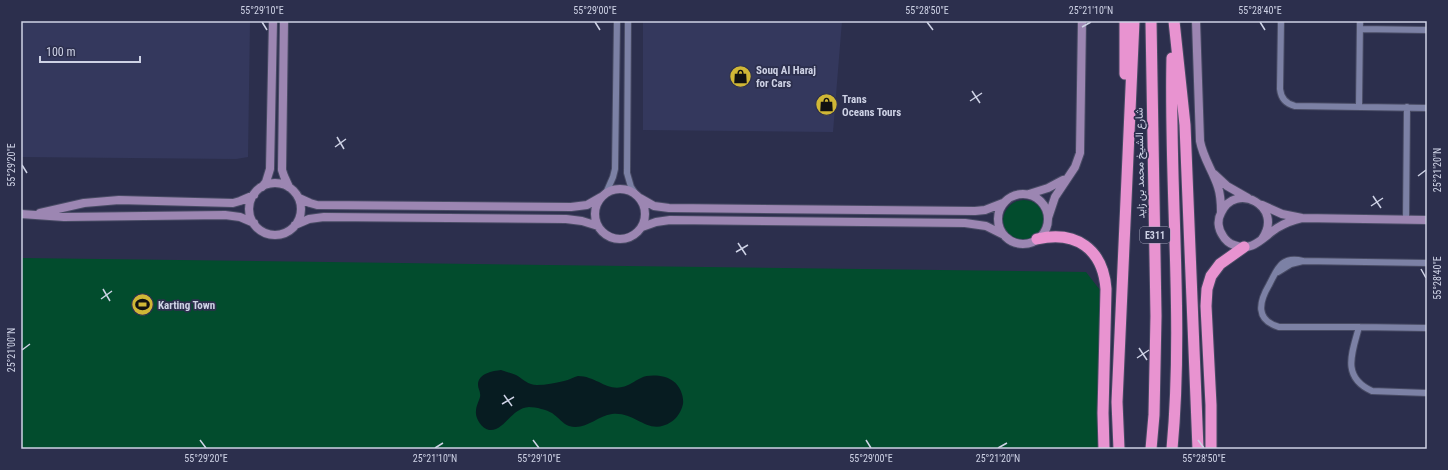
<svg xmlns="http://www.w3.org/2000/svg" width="1448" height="470" font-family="'Roboto Condensed',Vazirmatn,sans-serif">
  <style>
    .built { fill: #34385d }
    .green { fill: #024c2d }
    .water { fill: #071c21 }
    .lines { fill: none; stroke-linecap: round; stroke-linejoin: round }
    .street-casing { stroke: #484b64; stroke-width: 8 }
    .secondary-casing { stroke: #484b64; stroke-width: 10 }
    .highway-casing { stroke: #484b64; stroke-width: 13 }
    .street { stroke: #7c81a5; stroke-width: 6 }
    .secondary { stroke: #9c86b2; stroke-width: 8 }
    .highway { stroke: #e893d0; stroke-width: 11 }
    .ticks { fill: none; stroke: #ced2e5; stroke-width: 1.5 }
    .labels { text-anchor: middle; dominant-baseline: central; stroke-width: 3.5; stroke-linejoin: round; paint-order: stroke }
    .shield { fill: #2c2f4d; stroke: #9da1b7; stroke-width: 1 }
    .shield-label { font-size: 10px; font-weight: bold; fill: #ced2e5 }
    .poi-label { font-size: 11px; font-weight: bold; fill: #ced2e5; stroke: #2c2f4d; text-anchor: start }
    .street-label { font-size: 11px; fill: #ced2e5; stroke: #2c2f4d }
    .neatline { fill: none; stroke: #ced2e5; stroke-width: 1.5 }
    .ticks-label { font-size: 10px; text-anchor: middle; fill: #ced2e5 }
  </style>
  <rect width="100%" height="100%" fill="#2c2f4d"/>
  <path class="built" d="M 21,21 L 250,21 L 248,157 L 236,159 L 21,157 Z
    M 643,21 L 842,21 L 833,132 L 643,130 Z"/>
  <path class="green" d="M1003 221a21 21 0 1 1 42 0a21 21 0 1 1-42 0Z
    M 21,258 L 1086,272 L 1100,290 L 1098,449 L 21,449 Z"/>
  <path class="water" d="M 501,370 C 506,372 511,373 516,375 C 523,379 528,385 537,385 C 546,385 555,383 564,381 C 569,380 574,377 578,376 C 586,376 592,379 599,382 C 606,386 614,389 622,387 C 629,386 634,381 641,378 C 649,374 665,375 673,381 C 680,386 684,396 683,404 C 681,412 677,418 671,422 C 648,437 636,411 612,414 C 597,416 585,431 569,426 C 563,424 558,417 552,413 C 547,410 536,407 529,407 C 511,408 504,432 489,430 C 481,428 475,418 476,411 C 476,406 479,401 480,397 C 481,392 478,389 478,385 C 478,373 493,371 501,370 Z"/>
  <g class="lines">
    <defs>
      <path id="street" d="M 628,21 L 627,173 L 631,187 L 635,193
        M 1281,21 L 1280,89 C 1281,98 1286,104 1295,106 L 1427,108
        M 1360,29 L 1427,30
        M 1359,107 L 1360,21
        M 606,193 L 613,177 L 615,169 L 617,21
        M 1406,220 L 1407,107
        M 1303,261 C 1281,255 1277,270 1269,285 C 1259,302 1255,320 1279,327 L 1359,327 L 1427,328
        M 1278,272 L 1291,264 L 1303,261 L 1427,263
        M 1359,327 C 1352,353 1341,377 1372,391 L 1427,393"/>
      <path id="secondary" d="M 284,21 L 282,170 L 284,176 L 289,187
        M 1196,21 L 1200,141 C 1203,158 1213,171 1218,187 C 1221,196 1221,204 1221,212
        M 1214,174 L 1227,186 L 1248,198
        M249 209a26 26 0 1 1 52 0a26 26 0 1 1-52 0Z
        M 262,187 L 266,182 L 270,169 L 273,21
        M595 214a25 25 0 1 1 50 0a25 25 0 1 1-50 0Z
        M998 219a25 25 0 1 1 50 0a25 25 0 1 1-50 0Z
        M 1029,194 L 1048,188 L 1063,180
        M 299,198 L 310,203 L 317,205 L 571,207 L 587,205 L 601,197
        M 640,198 L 654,206 L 669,208 L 975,211 L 985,210 L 1003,203
        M 1262,205 L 1282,214 L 1302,218 L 1427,220
        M 40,213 L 84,203 L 119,200 L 233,203 L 240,201 L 254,195
        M 21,214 L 64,217 L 225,215 L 240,217 L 254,223
        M 1048,218 L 1055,197 L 1075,167 L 1080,153 L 1082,21
        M 295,225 L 309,219 L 324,217 L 566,219 L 582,221 L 598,226
        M 642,227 L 656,222 L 670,220 L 965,223 L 986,226 L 1004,235
        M 1262,239 C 1285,206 1235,181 1221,213 C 1217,220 1218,229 1223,236 C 1225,240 1230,244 1234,245 C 1252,253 1263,237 1277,228 C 1285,223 1293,220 1302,218"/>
      <path id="highway" d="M 1125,21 L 1125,74
        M 1151,21 L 1156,316 L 1154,415 L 1151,449
        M 1174,21 L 1185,125 L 1198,449
        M 1037,239 C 1076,230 1103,249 1106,289 L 1103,413 L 1104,449
        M 1119,449 L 1117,402 L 1134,21
        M 1172,449 C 1184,319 1169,188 1172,58
        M 1211,449 L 1211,405 L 1206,306 L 1207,289 L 1211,276 L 1220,264 L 1244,247"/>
    </defs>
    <use href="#street" class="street-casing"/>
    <use href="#secondary" class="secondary-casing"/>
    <use href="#highway" class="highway-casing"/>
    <use href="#street" class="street"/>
    <use href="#secondary" class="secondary"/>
    <use href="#highway" class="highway"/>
  </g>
  <path class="ticks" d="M 262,22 L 267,30M 595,22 L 600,30M 927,22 L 933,30M 1260,22 L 1265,30M 1082,27 L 1091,22M 972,91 L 980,103M 970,101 L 982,93M 337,137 L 344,149M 335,147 L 346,139M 22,165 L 27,173M 1418,176 L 1426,170M 1373,196 L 1381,208M 1371,206 L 1383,198M 738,243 L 746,255M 736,252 L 748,245M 1421,269 L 1426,278M 103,289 L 110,301M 101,299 L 112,291M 1139,348 L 1147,360M 22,350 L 30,344M 1137,358 L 1149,350M 504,395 L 512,406M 502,404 L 514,397M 200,440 L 206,448M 533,440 L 539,448M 866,440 L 871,448M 1198,440 L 1204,448M 435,448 L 443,443M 998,448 L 1007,443"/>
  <defs>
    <symbol id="shop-disc" viewBox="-11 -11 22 22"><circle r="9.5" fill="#d0b736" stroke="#2c2f4d"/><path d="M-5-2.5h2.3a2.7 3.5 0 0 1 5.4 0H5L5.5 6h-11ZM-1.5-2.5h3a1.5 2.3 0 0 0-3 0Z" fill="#111"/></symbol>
    <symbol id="stadium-disc" viewBox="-11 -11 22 22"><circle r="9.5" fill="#d0b736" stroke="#2c2f4d"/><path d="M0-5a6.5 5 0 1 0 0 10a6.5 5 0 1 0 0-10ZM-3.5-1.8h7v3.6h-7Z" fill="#111"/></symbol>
  </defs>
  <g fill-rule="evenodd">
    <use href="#shop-disc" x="728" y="64" width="25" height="25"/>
    <use href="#shop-disc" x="814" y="92" width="25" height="25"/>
    <use href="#stadium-disc" x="130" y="292" width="25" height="25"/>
  </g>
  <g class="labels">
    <rect class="shield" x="1140" y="227" width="30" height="16" rx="3"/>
    <g class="shield-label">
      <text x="1155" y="235">E311</text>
    </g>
    <g class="poi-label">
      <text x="756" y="70">Souq Al Haraj<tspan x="756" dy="13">for Cars</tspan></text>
      <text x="842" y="99">Trans<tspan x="842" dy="13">Oceans Tours</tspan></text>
      <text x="158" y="305">Karting Town</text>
    </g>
    <g class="street-label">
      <text transform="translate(1140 163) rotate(-91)">شارع الشيخ محمد بن زايد</text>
    </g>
  </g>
  <rect width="1448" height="470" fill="none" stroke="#2c2f4d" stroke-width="44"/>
  <path d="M40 56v6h100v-6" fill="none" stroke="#ced2e5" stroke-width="2"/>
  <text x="46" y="56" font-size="12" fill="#ced2e5" stroke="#2c2f4d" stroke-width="3" paint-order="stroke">100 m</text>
  <rect x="22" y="22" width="1404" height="426" class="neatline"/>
  <g class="ticks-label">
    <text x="262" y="14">55°29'10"E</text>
    <text x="595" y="14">55°29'00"E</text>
    <text x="927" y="14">55°28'50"E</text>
    <text x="1091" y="14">25°21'10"N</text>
    <text x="1260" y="14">55°28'40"E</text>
    <text transform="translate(11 165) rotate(-90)" y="4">55°29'20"E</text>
    <text transform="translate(1437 170) rotate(-90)" y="4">25°21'20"N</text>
    <text transform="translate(1437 278) rotate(-90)" y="4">55°28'40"E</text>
    <text transform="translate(11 350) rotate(-90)" y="4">25°21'00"N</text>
    <text x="206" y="462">55°29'20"E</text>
    <text x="435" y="462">25°21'10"N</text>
    <text x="539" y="462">55°29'10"E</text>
    <text x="871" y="462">55°29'00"E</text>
    <text x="998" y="462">25°21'20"N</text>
    <text x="1204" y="462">55°28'50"E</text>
  </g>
</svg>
